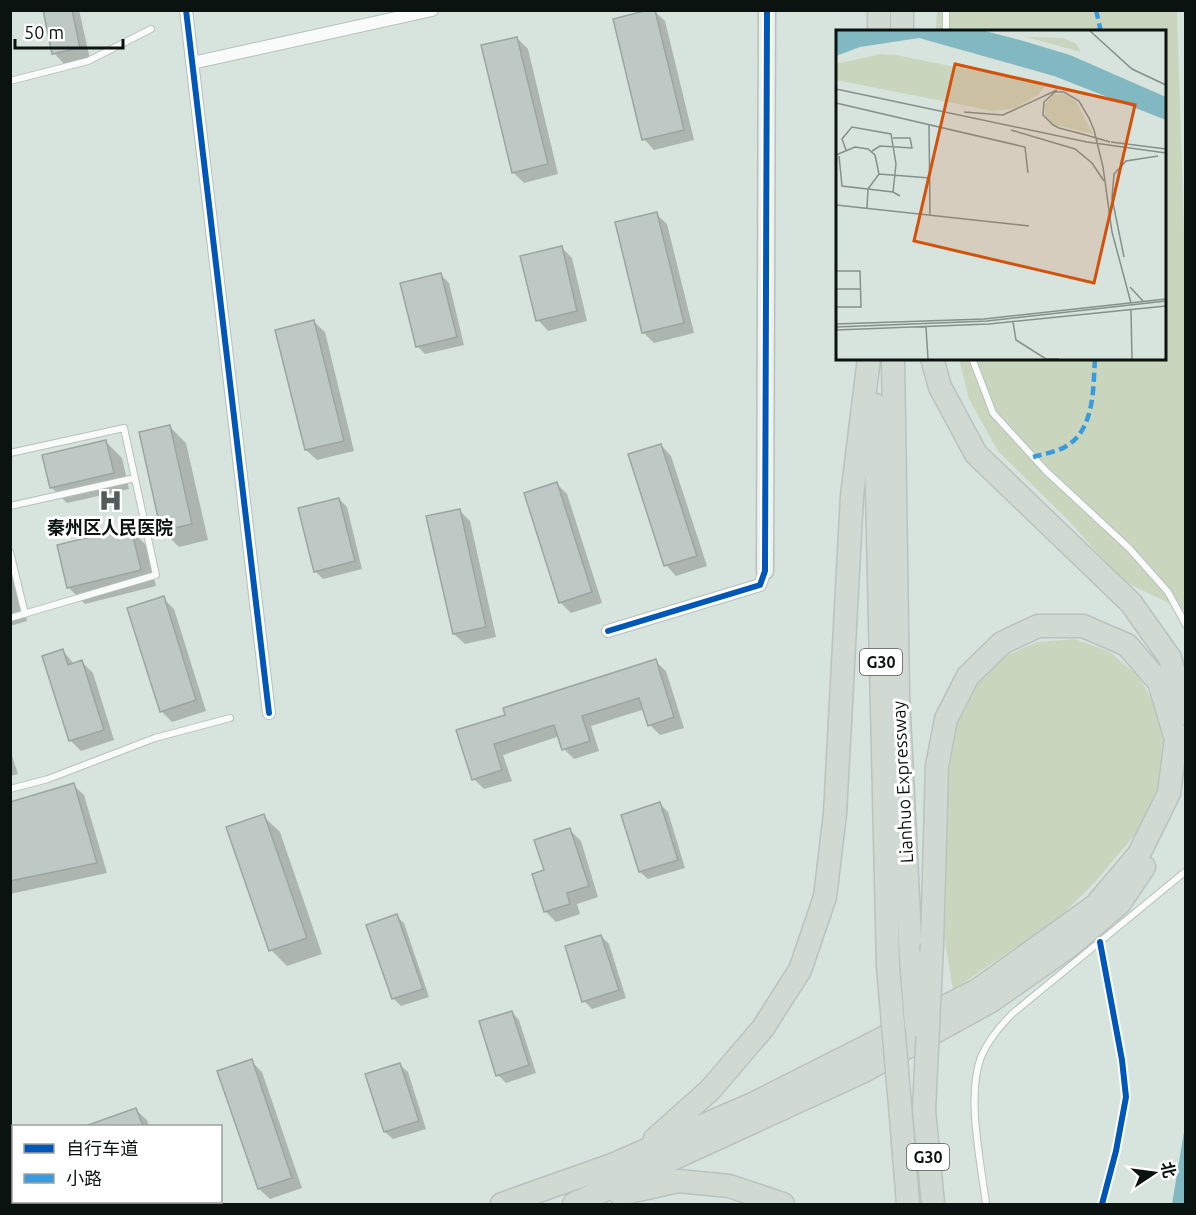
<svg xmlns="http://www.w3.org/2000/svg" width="1196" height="1215" font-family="Ubuntu,'Noto Sans SC',sans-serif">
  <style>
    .green { fill: #cad5bd }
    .water { fill: #82b8c1 }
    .shadow { fill: #0003 }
    .building { fill: #bec9c5; stroke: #9ba5a2; stroke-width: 1.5 }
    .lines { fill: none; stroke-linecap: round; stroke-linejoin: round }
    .lane-casing { stroke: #b7c1bc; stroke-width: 8 }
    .street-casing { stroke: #b7c1bc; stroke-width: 14 }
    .secondary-casing { stroke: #b7c1bc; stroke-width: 19 }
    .highway-casing { stroke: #bbc1bf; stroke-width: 25 }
    .lane { stroke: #f9fbfa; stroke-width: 6 }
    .street { stroke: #f9fbfa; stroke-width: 12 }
    .secondary { stroke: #edf1ee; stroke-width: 16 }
    .highway { stroke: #d1dad2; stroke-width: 22 }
    .highway-bridge-casing { stroke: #bbc1bf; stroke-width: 25; stroke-linecap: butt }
    .highway-bridge { stroke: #d1dad2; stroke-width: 22 }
    .quiet { stroke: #3a9ade; stroke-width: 4.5; stroke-dasharray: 9 4.5; stroke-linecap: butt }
    .cycleway-casing { stroke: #fff; stroke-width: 10 }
    .cycleway { stroke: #0057b8; stroke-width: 6 }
    .labels { text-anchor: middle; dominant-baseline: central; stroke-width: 6; stroke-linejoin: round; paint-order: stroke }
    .shield { fill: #fff; stroke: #545a58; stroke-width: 1.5 }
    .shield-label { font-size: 16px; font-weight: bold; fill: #0b1310 }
    .poi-label { font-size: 18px; font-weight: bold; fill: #0b1310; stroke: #fff }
    .street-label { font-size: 18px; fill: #0b1310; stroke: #fff }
    .inset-road { fill: none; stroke: #85908b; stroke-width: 1.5 }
    .view { fill: #d2520c; fill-opacity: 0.15; stroke: #d2520c; stroke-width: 3 }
    .inset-edge { fill: none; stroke: #0b1310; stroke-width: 3 }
  </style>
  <rect width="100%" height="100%" fill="#d7e3dd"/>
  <path class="green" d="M 937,11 L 1177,11 L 1186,295 L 1185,611 L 1121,580 L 1071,523 L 998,451 L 969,399 L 959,359 L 1164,358 L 1164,32 L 936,32 Z
    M 1075,639 L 1110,652 L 1139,677 L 1158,710 L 1165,747 L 1159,784 L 1138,831 L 1096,881 L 1059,918 L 953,990 L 945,941 L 946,765 L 957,714 L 975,681 L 1003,657 L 1037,642 Z"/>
  <path class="water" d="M 1185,1126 L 1185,1204 L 1172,1204 Z"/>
  <path class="shadow" d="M 44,10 L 79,10 L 90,59 L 64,64 L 54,53 Z
    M 654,11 L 665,21 L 694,140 L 654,150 L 644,139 Z
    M 517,38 L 528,49 L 558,174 L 524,183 L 513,172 Z
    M 656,214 L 667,224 L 694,333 L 654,343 L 643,332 Z
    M 561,247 L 572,258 L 587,321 L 548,331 L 538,320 Z
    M 441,275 L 449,283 L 464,345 L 425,354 L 417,346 Z
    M 314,322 L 325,332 L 354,451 L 317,460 L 306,450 Z
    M 169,426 L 186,443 L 208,540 L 179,547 L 163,531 Z
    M 106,442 L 122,458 L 129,489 L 67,503 L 51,487 Z
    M 661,445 L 671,456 L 707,566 L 676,576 L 666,565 Z
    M 557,484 L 567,494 L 602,603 L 571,613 L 560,602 Z
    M 339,499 L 347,507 L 362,569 L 323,579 L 315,571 Z
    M 459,510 L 470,521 L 496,637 L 465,644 L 454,634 Z
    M 130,529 L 146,545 L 156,586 L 85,604 L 69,588 Z
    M 10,548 L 27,621 L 10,626 Z
    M 163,598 L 174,609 L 206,711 L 172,722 L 161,711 Z
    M 63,651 L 75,665 L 82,662 L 93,673 L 114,740 L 81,751 L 70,740 Z
    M 655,661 L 666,671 L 684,728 L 660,735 L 650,725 L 645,709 L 591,726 L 599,751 L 574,759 L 564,749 L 560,736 L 503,755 L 512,781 L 484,789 L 474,779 L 507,716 Z
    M 10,750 L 18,774 L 10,776 Z
    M 73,785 L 84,795 L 107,873 L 10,894 L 10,804 Z
    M 660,804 L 668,812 L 685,868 L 648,879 L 640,872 L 623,816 Z
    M 263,816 L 280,832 L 322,954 L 287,966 L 271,950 Z
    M 570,830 L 581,841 L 598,897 L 577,904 L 580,914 L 556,922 L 545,911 L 546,871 Z
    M 396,916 L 404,923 L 429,997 L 401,1006 L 393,998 Z
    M 601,936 L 609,944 L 626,998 L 592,1009 L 584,1001 Z
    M 512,1012 L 519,1020 L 536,1073 L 506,1083 L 498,1075 Z
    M 251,1061 L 262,1072 L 302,1188 L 270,1199 L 259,1189 Z
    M 400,1065 L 408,1072 L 426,1129 L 393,1139 L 385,1132 Z
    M 136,1110 L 147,1120 L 149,1126 L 98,1126 L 97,1123 Z
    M 14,1138 L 14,1202 L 60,1202 L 61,1204 L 13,1204 L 10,1196 L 10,1139 Z
    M 124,1202 L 175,1202 L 176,1204 L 125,1204 Z"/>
  <path class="building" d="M 43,10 L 72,10 L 80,48 L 52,54 Z
    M 648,10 L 655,10 L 684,130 L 642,140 L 613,19 Z
    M 517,37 L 548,164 L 512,173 L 481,45 Z
    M 657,212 L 684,323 L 642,333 L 615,222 Z
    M 562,246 L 577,311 L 536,321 L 520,256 Z
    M 441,273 L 457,337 L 416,347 L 400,283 Z
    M 314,320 L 344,441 L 305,450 L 275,330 Z
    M 170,425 L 192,524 L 161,531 L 139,432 Z
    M 106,440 L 114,473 L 50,488 L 42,455 Z
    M 661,444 L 697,556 L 664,566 L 628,454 Z
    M 557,482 L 592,592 L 559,603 L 524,493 Z
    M 339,498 L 355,561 L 314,572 L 298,508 Z
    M 460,509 L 486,627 L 453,634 L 426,516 Z
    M 131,527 L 141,570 L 67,588 L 57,545 Z
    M 164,596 L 196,700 L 160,712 L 127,608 Z
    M 63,649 L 68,665 L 82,660 L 104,730 L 69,741 L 42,656 Z
    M 656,659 L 674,717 L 648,726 L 639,698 L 582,716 L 590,741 L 562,750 L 554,725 L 494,744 L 502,770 L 472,780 L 456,730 L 505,715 L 503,708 Z
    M 74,783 L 97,863 L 10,881 L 10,802 Z
    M 660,802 L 678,860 L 639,872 L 621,815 Z
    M 264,814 L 307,938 L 269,951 L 226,827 Z
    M 570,828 L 589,886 L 567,893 L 570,904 L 544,912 L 532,874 L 544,870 L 534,840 Z
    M 397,914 L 423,989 L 392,999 L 366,925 Z
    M 601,935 L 619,990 L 582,1002 L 565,946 Z
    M 512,1011 L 529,1065 L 496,1076 L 479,1021 Z
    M 252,1059 L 292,1178 L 258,1189 L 217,1071 Z
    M 400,1063 L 419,1121 L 384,1132 L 365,1074 Z
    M 136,1108 L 143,1126 L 89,1126 L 88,1125 Z"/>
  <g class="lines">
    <defs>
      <path id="lane" d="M 946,10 L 946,32
        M 10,81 L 88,61 L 151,29
        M 972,358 L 993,413 L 1046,471 L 1129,548 L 1168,592 L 1186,625
        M 10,453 L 124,428 L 156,575 L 10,618
        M 10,506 L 135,478
        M 10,552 L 25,614
        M 10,789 L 48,779 L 155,738 L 230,718
        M 986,1204 C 981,1163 966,1096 981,1057 C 988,1040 1000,1026 1013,1013 L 1186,871"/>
      <path id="street" d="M 186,10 L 269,713
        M 192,63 L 432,10
        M 608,631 L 760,585 L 765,571"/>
      <path id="secondary" d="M 765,571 L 767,10"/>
      <path id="highway" d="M 879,32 L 879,10
        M 902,32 L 902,10
        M 893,358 L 898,694 L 911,958
        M 932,358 L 940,387 L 976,454 L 1131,603 L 1170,658 L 1184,713
        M 875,405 L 888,966
        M 924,1110 L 933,1204
        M 901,1117 L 908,1204
        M 655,1139 L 710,1090 L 763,1028 L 800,970 L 825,897 L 835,814 L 852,496 L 869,358
        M 620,1194 L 678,1181 L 729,1186 L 783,1204
        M 502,1204 L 612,1165 L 755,1103 L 978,990 L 1095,906 L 1139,854 L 1169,793 L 1176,739 L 1159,682 L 1127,645 L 1083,626 L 1038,626 L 1002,643 L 968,676 L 946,719 L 937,766 L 932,944
        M 574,1204 L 862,1072 L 991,1001 L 1068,947 L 1119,904 L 1144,867"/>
    </defs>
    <use href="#lane" class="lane-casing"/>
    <use href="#street" class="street-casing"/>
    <use href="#secondary" class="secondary-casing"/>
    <use href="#highway" class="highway-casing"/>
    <use href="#lane" class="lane"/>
    <use href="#street" class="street"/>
    <use href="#secondary" class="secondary"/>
    <use href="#highway" class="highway"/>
    <defs>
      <path id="highway-bridge" d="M 911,958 L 916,1025
        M 888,966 L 901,1117
        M 924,1110 L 932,944"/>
    </defs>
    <use href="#highway-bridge" class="highway-bridge-casing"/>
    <use href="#highway-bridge" class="highway-bridge"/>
    <path class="quiet" d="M 1096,10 L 1101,32
      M 1033,457 C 1043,454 1056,452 1065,447 C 1095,430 1093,389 1095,358"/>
    <defs>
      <path id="cycleway" d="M 186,10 L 269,713
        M 608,631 L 760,585 L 765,571 L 767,10
        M 1100,942 L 1122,1060 L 1126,1097 L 1116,1151 L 1102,1204"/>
    </defs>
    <use href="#cycleway" class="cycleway-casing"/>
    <use href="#cycleway" class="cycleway"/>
  </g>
  <defs>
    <symbol id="hospital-bare" viewBox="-9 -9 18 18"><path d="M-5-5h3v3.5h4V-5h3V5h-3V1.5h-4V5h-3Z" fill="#525c58" stroke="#fff" stroke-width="2.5" paint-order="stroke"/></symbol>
  </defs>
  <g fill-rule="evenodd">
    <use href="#hospital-bare" x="94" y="484" width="33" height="33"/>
  </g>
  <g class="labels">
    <g class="shield">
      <rect x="860" y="649" width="42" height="26" rx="4.5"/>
      <rect x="907" y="1144" width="42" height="26" rx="4.5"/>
    </g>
    <g class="shield-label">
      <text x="881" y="662">G30</text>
      <text x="928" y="1157">G30</text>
    </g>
    <g class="poi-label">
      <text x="110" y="527">秦州区人民医院</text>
    </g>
    <g class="street-label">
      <text transform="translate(902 782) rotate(-93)">Lianhuo Expressway</text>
    </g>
  </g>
  <g transform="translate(836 30)">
    <rect width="330" height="330" fill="#d7e3dd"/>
    <path d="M 190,7 L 227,8 L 240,14 L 245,22 ZM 45,24 L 60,25 L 210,55 L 202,65 L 179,78 L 157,81 L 0,50 L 0,34 ZM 228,64 L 240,71 L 257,104 L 216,94 L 209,85 L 209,74 L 217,65 Z" fill="#cad5bd"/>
    <path d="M 0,1 L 149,1 L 184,10 L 234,25 L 330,67 L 330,90 L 218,46 L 83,8 L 24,17 L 0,26 Z" fill="#82b8c1"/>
    <path class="inset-road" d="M 254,1 L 296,39 L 330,55M 0,59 L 251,112 L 330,123M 0,73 L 189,117 L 192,143M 128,82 L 167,85 L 221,60M 93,95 L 94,185M 175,100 L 239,119 L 256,133 L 268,151M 274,112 L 250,105 L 223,98 L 217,95 L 207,85 L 208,72 L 219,62 L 228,62 L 243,71 L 253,88 L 258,100 L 267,137 L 276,202 L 295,273M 275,112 L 330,119M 10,120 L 6,109 L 16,97 L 55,104 L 60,134 L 57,162M 36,121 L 44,116 L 76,118 L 74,108 L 57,108M 0,125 L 19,117 L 32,119 L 39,125 L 43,144 L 32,159 L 31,178M 3,126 L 6,156 L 57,162 L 64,166M 43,144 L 94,148M 0,175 L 193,196M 288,227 L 276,168 L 278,144 L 290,131 L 322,126M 0,241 L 24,241 L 25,277 L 0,277M 294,257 L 307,271M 0,259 L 24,259M 295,280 L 296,329M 177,292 L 180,310 L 210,329 L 223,329M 0,294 L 148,289 L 330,269M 0,297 L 151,291 L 330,271M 90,297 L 92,329M 0,300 L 153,294 L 330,276"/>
    <path class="view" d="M 119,34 L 299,75 L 258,253 L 78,211 Z"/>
    <rect width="330" height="330" class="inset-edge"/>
  </g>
  <rect width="1196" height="1215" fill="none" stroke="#0b1310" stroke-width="24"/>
  <rect x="12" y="1125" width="210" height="78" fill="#ffffff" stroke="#9da19f" stroke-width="1.5"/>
  <rect x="24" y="1144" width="30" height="9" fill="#0057b8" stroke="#9da19f" stroke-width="1.5"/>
  <text x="66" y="1155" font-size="18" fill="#0b1310">自行车道</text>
  <rect x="24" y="1174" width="30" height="9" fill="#3a9ade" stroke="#9da19f" stroke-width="1.5"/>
  <text x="66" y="1185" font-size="18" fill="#0b1310">小路</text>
  <g transform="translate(1154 1173) rotate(77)" stroke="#ffffff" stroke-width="4.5" paint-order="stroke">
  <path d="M0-4.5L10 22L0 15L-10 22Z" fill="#0b1310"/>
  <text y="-9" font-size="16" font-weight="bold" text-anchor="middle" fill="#0b1310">北</text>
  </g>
  <path d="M15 39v9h108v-9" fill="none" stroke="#0b1310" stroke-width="3"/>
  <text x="24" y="39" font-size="18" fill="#0b1310" stroke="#ffffff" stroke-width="4.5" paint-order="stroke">50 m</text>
</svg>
